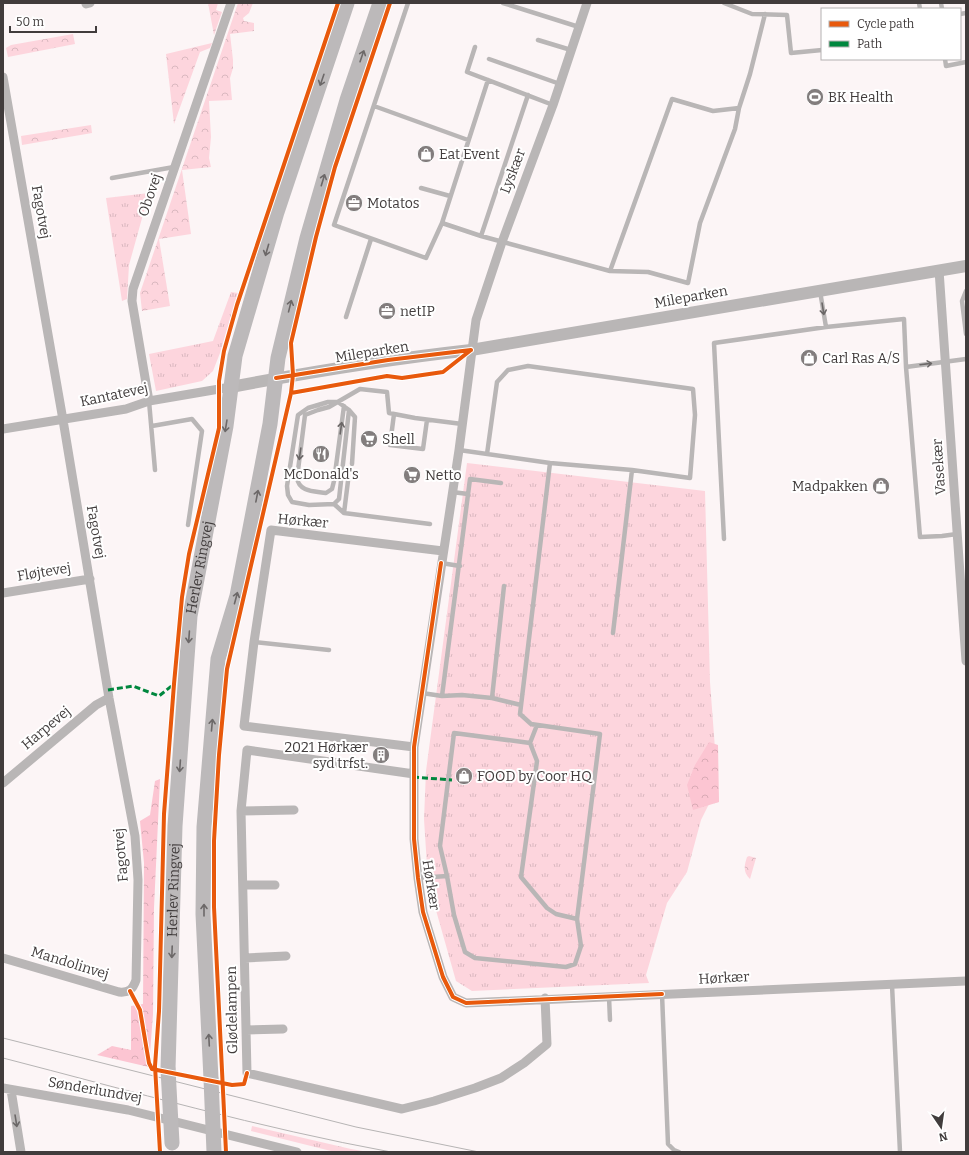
<svg xmlns="http://www.w3.org/2000/svg" width="969" height="1155" font-family="Bitter,serif">
  <style>
    .grass { fill: url(#grass-tufts) }
    .forest { fill: url(#forest-crowns) }
    .park { fill: url(#park-crowns) }
    .lines { fill: none; stroke-linecap: round; stroke-linejoin: round }
    .service { stroke: #b9b6b6; stroke-width: 4.5 }
    .minor { stroke: #b9b6b6; stroke-width: 9 }
    .tertiary { stroke: #b9b6b6; stroke-width: 12 }
    .primary { stroke: #bcb9ba; stroke-width: 15 }
    .tram { stroke: #b6b4b4; stroke-width: 1 }
    .primary-bridge { stroke: #bcb9ba; stroke-width: 15 }
    .quiet { stroke: #00873e; stroke-width: 3; stroke-dasharray: 6 3; stroke-linecap: butt }
    .cycleway-casing { stroke: #fff; stroke-width: 6 }
    .cycleway { stroke: #e8590c; stroke-width: 4 }
    .oneway { stroke: #6c6868 }
    .oneway2 { stroke: #6b6767 }
    .labels { text-anchor: middle; dominant-baseline: central; stroke-width: 4; stroke-linejoin: round; paint-order: stroke }
    .poi-label { font-size: 14px; fill: #413c3c; stroke: #fff; text-anchor: start }
    .street-label { font-size: 14px; fill: #413c3c; stroke: #fff }
  </style>
  <defs>
    <pattern id="grass-tufts" width="24" height="20" patternUnits="userSpaceOnUse"><rect width="24" height="20" fill="#fdd5dd"/><path d="M3 7l-1-3M5 7V3M7 7l1-3M15 17l-1-3M17 17v-4M19 17l1-3" fill="none" stroke="#dab8bf"/></pattern>
    <pattern id="forest-crowns" width="20" height="18" patternUnits="userSpaceOnUse"><rect width="20" height="18" fill="#fcc5d2"/><path d="M2 6a3 3 0 1 1 6 0M12 15a3 3 0 1 1 6 0" fill="none" stroke="#d9aab5"/></pattern>
    <pattern id="park-crowns" width="20" height="18" patternUnits="userSpaceOnUse"><rect width="20" height="18" fill="#fdd5dd"/><path d="M2 6a3 3 0 1 1 6 0M12 15a3 3 0 1 1 6 0" fill="none" stroke="#dab8bf"/></pattern>
  </defs>
  <rect width="100%" height="100%" fill="#fcf5f6"/>
  <path class="grass" d="M 149,193 L 129,265 L 127,299 L 122,301 L 106,198 Z
    M 231,292 L 238,293 L 220,353 L 213,371 L 202,381 L 156,391 L 149,354 L 213,341 Z
    M 467,463 L 705,491 L 710,682 L 719,802 L 709,804 L 701,820 L 687,872 L 667,903 L 646,975 L 649,983 L 472,991 L 456,981 L 428,882 L 424,819 L 426,771 Z
    M 252,1126 L 351,1149 L 368,1152 L 335,1152 L 251,1131 Z"/>
  <path class="forest" d="M 709,742 L 718,745 L 719,802 L 693,810 L 687,785 L 695,765 Z
    M 160,779 L 154,908 L 153,1014 L 149,1067 L 97,1055 L 112,1046 L 131,1050 L 131,1006 L 143,1004 L 144,863 L 140,821 L 150,815 L 155,781 Z"/>
  <path class="park" d="M 208,3 L 218,3 L 216,10 L 222,12 L 214,35 Z
    M 238,3 L 253,3 L 249,13 L 243,18 L 244,21 L 254,23 L 254,31 L 230,34 L 233,60 L 233,68 L 230,78 L 232,100 L 209,101 L 211,137 L 209,158 L 211,167 L 182,170 L 191,234 L 159,239 L 170,306 L 142,311 L 140,293 Z
    M 73,34 L 75,44 L 8,57 L 6,48 L 11,45 Z
    M 212,43 L 210,48 L 200,52 L 174,124 L 166,54 Z
    M 91,125 L 92,133 L 22,145 L 21,136 Z
    M 749,856 L 756,858 L 750,879 C 743,872 744,866 747,857 Z"/>
  <g class="lines">
    <path class="service" d="M 408,3 L 334,225 L 426,258 L 442,223 L 488,80
      M 503,3 L 579,27
      M 724,3 L 752,14 L 787,15 L 791,53 L 822,50
      M 919,3 L 920,9
      M 941,3 L 942,9
      M 960,14 L 966,13
      M 538,40 L 571,50
      M 475,47 L 467,72 L 553,105
      M 489,59 L 560,84
      M 945,59 L 946,66 L 966,62
      M 374,106 L 468,140
      M 112,178 L 174,167
      M 421,188 L 450,196
      M 442,223 L 481,236 L 610,271 L 672,99 L 713,111 L 739,108
      M 481,236 L 528,95
      M 610,271 L 648,272 L 688,283 L 700,223 L 735,129 L 739,108 L 750,74 L 765,14
      M 820,291 L 826,327
      M 966,291 L 962,301 L 966,334
      M 346,317 L 371,239
      M 906,367 L 966,359
      M 149,401 L 155,470
      M 328,402 L 338,402 L 349,410 L 339,499 L 334,504 L 309,505 L 292,502 L 288,495 L 287,486 L 298,415 L 308,408 Z
      M 344,406 L 334,481 L 332,489 L 326,493 C 314,491 299,492 297,478 L 305,415 L 318,410 L 329,407 L 360,389 L 387,392 L 389,413 L 415,418 L 462,424
      M 349,410 L 355,417 L 352,464
      M 394,414 L 390,445 L 423,449 L 427,420
      M 152,426 L 192,419 L 202,431 L 188,525
      M 459,450 L 550,463 L 632,470 L 690,478 L 695,415 L 693,389 L 528,366 L 508,370 L 497,382 L 487,454
      M 550,463 L 520,714 L 531,724 L 600,734 L 577,919
      M 452,492 L 468,494
      M 334,504 L 344,513 L 430,524
      M 344,513 L 348,481
      M 724,539 L 714,343 L 826,327 L 904,319 L 906,367 L 920,537 L 942,536 L 957,534
      M 441,563 L 460,566
      M 613,633 L 632,470
      M 254,642 L 329,650
      M 422,693 L 442,696 L 462,695 L 492,698 L 521,705
      M 442,696 L 470,479 L 501,483
      M 492,698 L 504,586
      M 530,743 L 537,725
      M 418,878 L 447,876 L 454,915 L 465,952 L 475,958 L 566,967 L 575,964 L 581,946 L 577,919 L 556,914 L 547,908 L 521,877 L 537,761 L 530,743 L 454,733 L 440,846 L 447,876
      M 892,985 L 900,1152
      M 662,994 L 668,1144 L 674,1150 L 679,1152
      M 609,997 L 610,1020"/>
    <path class="minor" d="M 587,3 L 553,105 L 502,242 L 476,320 L 459,450 L 414,747 L 414,839 L 418,878 L 423,912 L 443,977 L 453,997 L 466,1003 L 966,981
      M 86,4 L 90,3
      M 3,77 L 63,420 L 109,698 L 135,836 L 138,880 L 136,980 C 133,989 129,993 119,992 L 3,958
      M 939,270 L 966,661
      M 149,401 L 132,301 L 133,289 L 231,3
      M 3,429 L 126,409 L 149,401 L 231,387
      M 3,593 L 90,579
      M 414,747 L 244,726 L 254,642 L 271,530 L 443,551
      M 414,774 L 247,750 L 241,811 L 247,1073 L 402,1109 L 434,1101 L 475,1088 L 501,1078 L 524,1063 L 547,1044 L 545,998
      M 3,783 L 96,705 L 109,698
      M 241,811 L 294,810
      M 244,885 L 275,885
      M 245,958 L 286,956
      M 246,1030 L 283,1029
      M 3,1088 L 128,1110 L 297,1152
      M 11,1090 L 21,1152"/>
    <path class="tertiary" d="M 231,387 C 310,372 390,359 471,350 L 966,266"/>
    <g class="primary">
      <path id="s1" d="M 168,1069 L 175,826 L 190,616 L 226,426 L 235,356 L 277,212 L 347,3"/>
      <path d="M 211,1079 L 203,914 L 204,827 L 218,659 L 237,596 L 270,424 L 278,358 L 307,238 L 347,100 L 380,3"/>
    </g>
    <path class="tram" d="M 3,1038 L 356,1127 L 479,1152
      M 3,1058 C 131,1091 260,1128 391,1152"/>
    <path class="primary-bridge" d="M 168,1069 L 172,1143
      M 211,1079 L 214,1152"/>
    <path class="quiet" d="M 108,690 L 133,686 L 159,696 L 174,684
      M 413,777 L 452,780"/>
    <defs>
      <path id="cycleway" d="M 276,378 L 388,360 L 471,350
        M 291,393 L 293,375 L 291,343 L 316,237 L 335,167 L 390,3
        M 441,563 L 414,747 L 414,839 L 418,878 L 423,912 L 443,977 L 453,997 L 466,1003 L 662,994
        M 130,991 L 140,1010 L 149,1063 L 152,1069 L 232,1085 L 244,1084 L 247,1073
        M 160,1152 L 155,1066 L 159,1011 L 164,814 L 174,684 L 182,597 L 189,554 L 219,428 L 219,381 L 224,351 L 237,305 L 338,3
        M 226,1152 L 214,907 L 214,841 L 219,755 L 227,669 L 291,393 L 387,376 L 402,378 L 443,372 L 471,350"/>
    </defs>
    <use href="#cycleway" class="cycleway-casing"/>
    <use href="#cycleway" class="cycleway"/>
  </g>
  <defs><path id="oneway-shaft" d="M-6 0H5M1.5-3L5.5 0L1.5 3" fill="none" stroke-width="1.6" stroke-linecap="round" stroke-linejoin="round"/></defs>
  <g class="oneway">
    <use href="#oneway-shaft" transform="translate(362 56) rotate(-71)"/>
    <use href="#oneway-shaft" transform="translate(322 80) rotate(109)"/>
    <use href="#oneway-shaft" transform="translate(323 180) rotate(-73)"/>
    <use href="#oneway-shaft" transform="translate(267 250) rotate(106)"/>
    <use href="#oneway-shaft" transform="translate(290 306) rotate(-76)"/>
    <use href="#oneway-shaft" transform="translate(226 426) rotate(99)"/>
    <use href="#oneway-shaft" transform="translate(257 496) rotate(-79)"/>
    <use href="#oneway-shaft" transform="translate(236 598) rotate(-75)"/>
    <use href="#oneway-shaft" transform="translate(189 637) rotate(94)"/>
    <use href="#oneway-shaft" transform="translate(212 725) rotate(-85)"/>
    <use href="#oneway-shaft" transform="translate(180 766) rotate(94)"/>
    <use href="#oneway-shaft" transform="translate(204 910) rotate(-90)"/>
    <use href="#oneway-shaft" transform="translate(172 952) rotate(92)"/>
    <use href="#oneway-shaft" transform="translate(209 1040) rotate(-93)"/>
  </g>
  <g class="oneway2">
    <use href="#oneway-shaft" transform="translate(823 309) rotate(81)"/>
    <use href="#oneway-shaft" transform="translate(926 364) rotate(-7)"/>
    <use href="#oneway-shaft" transform="translate(341 428) rotate(-82)"/>
    <use href="#oneway-shaft" transform="translate(300 454) rotate(98)"/>
    <use href="#oneway-shaft" transform="translate(16 1121) rotate(81)"/>
  </g>
  <defs>
    <symbol id="stadium-disc" viewBox="-11 -11 22 22"><circle r="9.5" fill="#827d7d" stroke="#fff"/><path d="M0-5a6.5 5 0 1 0 0 10a6.5 5 0 1 0 0-10ZM-3.5-1.8h7v3.6h-7Z" fill="#fff"/></symbol>
    <symbol id="shop-disc" viewBox="-11 -11 22 22"><circle r="9.5" fill="#827d7d" stroke="#fff"/><path d="M-5-2.5h2.3a2.7 3.5 0 0 1 5.4 0H5L5.5 6h-11ZM-1.5-2.5h3a1.5 2.3 0 0 0-3 0Z" fill="#fff"/></symbol>
    <symbol id="office-disc" viewBox="-11 -11 22 22"><circle r="9.5" fill="#827d7d" stroke="#fff"/><path d="M-6-3h4V-5.5h4V-3h4V5H-6ZM-1-4.5V-3h2v-1.5ZM-6 0V1H6V0Z" fill="#fff"/></symbol>
    <symbol id="supermarket-disc" viewBox="-11 -11 22 22"><circle r="9.5" fill="#827d7d" stroke="#fff"/><path d="M-6-5.5h2.5l.6 2H6L4.5 2H-2.5L-4.4-4H-6ZM-1.5 3.2a1.3 1.3 0 1 0 .1 0ZM3 3.2a1.3 1.3 0 1 0 .1 0Z" fill="#fff"/></symbol>
    <symbol id="restaurant-disc" viewBox="-11 -11 22 22"><circle r="9.5" fill="#827d7d" stroke="#fff"/><path d="M-5-6h1v4h1v-4h1v4h1v-4h1v5L-1.5 .5V6h-2V.5L-5-1ZM5-6V6H3V1.5H1.5Q1.5-4 5-6Z" fill="#fff"/></symbol>
    <symbol id="building-disc" viewBox="-11 -11 22 22"><circle r="9.5" fill="#827d7d" stroke="#fff"/><path d="M-4-6H4V6H1V3H-1V6H-4ZM-2.5-4.3h1.7v1.8h-1.7ZM.8-4.3h1.7v1.8H.8ZM-2.5-1h1.7V.8h-1.7ZM.8-1h1.7V.8H.8Z" fill="#fff"/></symbol>
  </defs>
  <g fill-rule="evenodd">
    <use href="#stadium-disc" x="805" y="87" width="20" height="20"/>
    <use href="#shop-disc" x="416" y="144" width="20" height="20"/>
    <use href="#office-disc" x="344" y="193" width="20" height="20"/>
    <use href="#office-disc" x="377" y="301" width="20" height="20"/>
    <use href="#shop-disc" x="799" y="348" width="20" height="20"/>
    <use href="#supermarket-disc" x="359" y="429" width="20" height="20"/>
    <use href="#restaurant-disc" x="311" y="444" width="20" height="20"/>
    <use href="#supermarket-disc" x="402" y="465" width="20" height="20"/>
    <use href="#shop-disc" x="871" y="476" width="20" height="20"/>
    <use href="#building-disc" x="371" y="745" width="20" height="20"/>
    <use href="#shop-disc" x="454" y="766" width="20" height="20"/>
  </g>
  <g class="labels">
    <g class="poi-label">
      <text x="828" y="97">BK Health</text>
      <text x="439" y="154">Eat Event</text>
      <text x="367" y="203">Motatos</text>
      <text x="400" y="311">netIP</text>
      <text x="822" y="358">Carl Ras A/S</text>
      <text x="382" y="439">Shell</text>
      <text x="321" y="474" text-anchor="middle">McDonald's</text>
      <text x="425" y="475">Netto</text>
      <text x="868" y="486" text-anchor="end">Madpakken</text>
      <text x="368" y="747" text-anchor="end">2021 Hørkær<tspan x="368" dy="16">syd trfst.</tspan></text>
      <text x="477" y="776">FOOD by Coor HQ</text>
    </g>
    <g class="street-label">
      <text transform="translate(513 171) rotate(-69)">Lyskær</text>
      <text transform="translate(150 195) rotate(-71)">Obovej</text>
      <text transform="translate(41 212) rotate(80)">Fagotvej</text>
      <text transform="translate(691 297) rotate(-10)">Mileparken</text>
      <text transform="translate(372 352) rotate(-9)">Mileparken</text>
      <text transform="translate(114 395) rotate(-12)">Kantatevej</text>
      <text transform="translate(939 467) rotate(-94)">Vasekær</text>
      <text transform="translate(303 521) rotate(5)">Hørkær</text>
      <text transform="translate(96 532) rotate(80)">Fagotvej</text>
      <text stroke="none"><textPath href="#s1" startOffset="503">Herlev Ringvej</textPath></text>
      <text transform="translate(44 572) rotate(-9)">Fløjtevej</text>
      <text transform="translate(46 728) rotate(-40)">Harpevej</text>
      <text transform="translate(121 855) rotate(-95)">Fagotvej</text>
      <text transform="translate(431 885) rotate(81)">Hørkær</text>
      <text stroke="none"><textPath href="#s1" startOffset="179">Herlev Ringvej</textPath></text>
      <text transform="translate(70 963) rotate(17)">Mandolinvej</text>
      <text transform="translate(724 978) rotate(-3)">Hørkær</text>
      <text transform="translate(232 1010) rotate(-91)">Glødelampen</text>
      <text transform="translate(95 1090) rotate(10)">Sønderlundvej</text>
    </g>
  </g>
  <rect width="969" height="1155" fill="none" stroke="#413c3c" stroke-width="8"/>
  <rect x="821" y="8" width="140" height="52" fill="#ffffff" stroke="#b3b1b1"/>
  <rect x="829" y="21" width="20" height="6" fill="#e8590c" stroke="#b3b1b1"/>
  <text x="857" y="28" font-size="12" fill="#413c3c">Cycle path</text>
  <rect x="829" y="41" width="20" height="6" fill="#00873e" stroke="#b3b1b1"/>
  <text x="857" y="48" font-size="12" fill="#413c3c">Path</text>
  <g transform="translate(941 1127) rotate(167)" stroke="#ffffff" stroke-width="3" paint-order="stroke">
  <path d="M0-3L7 15L0 10L-7 15Z" fill="#413c3c"/>
  <text y="-6" font-size="11" font-weight="bold" text-anchor="middle" fill="#413c3c">N</text>
  </g>
  <path d="M10 26v6h86v-6" fill="none" stroke="#413c3c" stroke-width="2"/>
  <text x="16" y="26" font-size="12" fill="#413c3c" stroke="#ffffff" stroke-width="3" paint-order="stroke">50 m</text>
</svg>
